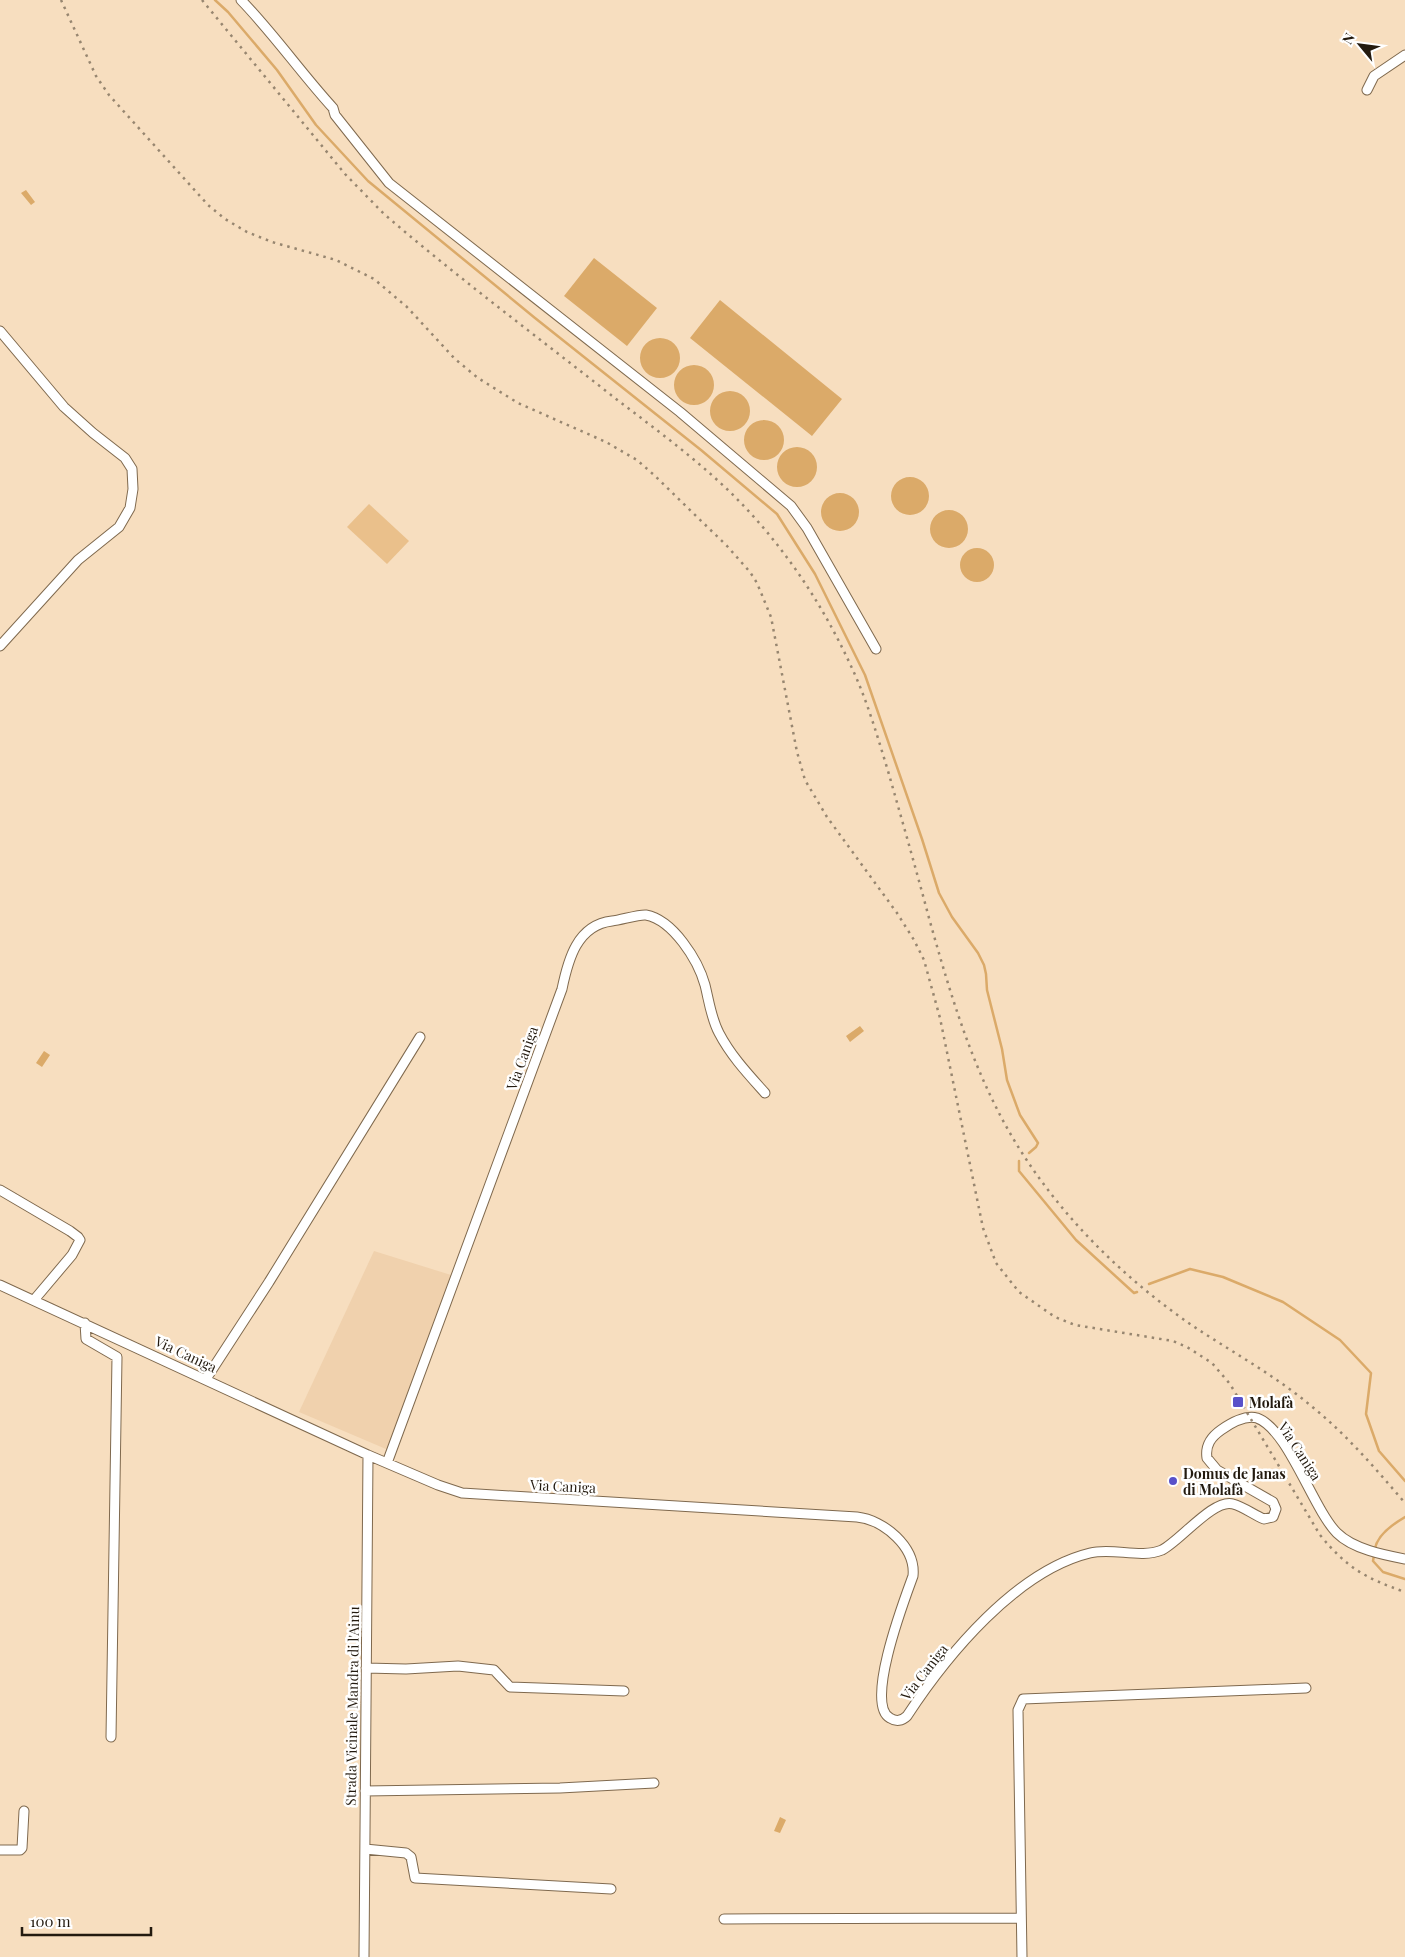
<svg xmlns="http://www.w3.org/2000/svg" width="1405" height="1957" font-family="'Playfair Display',serif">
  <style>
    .built { fill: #f0d1ad }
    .green { fill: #eac08b }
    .water { fill: #dbaa69 }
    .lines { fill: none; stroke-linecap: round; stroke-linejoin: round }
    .stream { stroke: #dbaa69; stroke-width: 2.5 }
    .minor-casing { stroke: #7f694e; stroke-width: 11 }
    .minor { stroke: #fff; stroke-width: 9 }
    .rail { stroke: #978670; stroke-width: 2.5; stroke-dasharray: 2.5 5; stroke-linecap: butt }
    .poi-dot { fill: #5951c9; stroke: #fff; stroke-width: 2 }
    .labels { text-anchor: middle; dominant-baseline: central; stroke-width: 5; stroke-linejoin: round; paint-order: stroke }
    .street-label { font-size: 14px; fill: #231a0f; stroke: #fff }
    .poi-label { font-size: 14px; font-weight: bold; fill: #231a0f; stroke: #fff; text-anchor: start }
  </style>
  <rect width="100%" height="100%" fill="#f7debf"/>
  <path class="built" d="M 374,1251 L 451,1275 L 393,1452 L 299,1412 Z"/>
  <path class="green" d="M 369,504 L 409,541 L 387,564 L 347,527 Z"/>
  <path class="water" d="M 26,190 L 35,202 L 31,205 L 21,193 Z
    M 594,258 L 657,308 L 627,346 L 564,296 Z
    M 720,300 L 842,399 L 812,436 L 690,338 Z
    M640 358a20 20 0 1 1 40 0a20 20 0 1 1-40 0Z
    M674 385a20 20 0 1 1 40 0a20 20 0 1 1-40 0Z
    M710 411a20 20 0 1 1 40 0a20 20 0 1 1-40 0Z
    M744 440a20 20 0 1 1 40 0a20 20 0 1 1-40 0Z
    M777 467a20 20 0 1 1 40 0a20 20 0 1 1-40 0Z
    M891 496a19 19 0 1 1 38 0a19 19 0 1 1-38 0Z
    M821 512a19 19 0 1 1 38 0a19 19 0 1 1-38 0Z
    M930 529a19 19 0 1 1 38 0a19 19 0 1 1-38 0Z
    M960 565a17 17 0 1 1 34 0a17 17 0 1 1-34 0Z
    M 860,1026 L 864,1031 L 850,1042 L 846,1036 Z
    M 44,1051 L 50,1055 L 42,1067 L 36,1063 Z
    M 780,1817 L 786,1820 L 780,1833 L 774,1831 Z"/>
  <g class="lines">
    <path class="stream" d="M 215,0 L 228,12 L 277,70 L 316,125 L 368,181 L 535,318 L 701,450 L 777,514 L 815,574 L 865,675 L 922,839 L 939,893 L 952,917 L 978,953 L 984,965 L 986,974 L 987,990 L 1002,1049 L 1007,1080 L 1020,1115 L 1038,1143 L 1036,1147 L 1029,1153
      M 1019,1161 L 1019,1171 L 1076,1240 L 1134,1293 L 1137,1292
      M 1149,1284 L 1190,1269 L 1223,1277 L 1283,1302 L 1340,1340 L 1371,1373 L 1366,1414 L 1379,1451 L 1405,1481
      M 1375,1549 C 1377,1535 1393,1524 1405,1517
      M 1374,1555 L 1373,1561 L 1383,1572 L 1405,1579"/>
    <defs>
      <path id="minor" d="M 241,0 C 274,34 301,73 333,108 L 335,115 L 389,183 L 680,412 L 791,506 L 807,528 L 876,649
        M 1367,90 L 1374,76 L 1405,55
        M 0,331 L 64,407 L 93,433 L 125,458 L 132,469 L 133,489 L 130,508 L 119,527 L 78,560 L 0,646
        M 0,1190 L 70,1231 L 78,1237 L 80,1240 L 72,1255 L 34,1300
        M 0,1285 L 368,1455 L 438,1485 L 462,1493 L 857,1517 C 884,1520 916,1547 913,1576 C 905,1598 864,1705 890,1718 C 896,1722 902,1721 907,1716 C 947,1655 1016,1571 1090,1553 C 1113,1547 1140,1559 1162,1550 C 1180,1541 1214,1498 1233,1504 C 1244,1507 1254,1515 1264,1519 L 1273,1517 L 1276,1509 L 1273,1502 L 1217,1470 L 1207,1458 C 1205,1445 1211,1437 1221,1430 C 1231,1423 1245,1415 1257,1418 C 1288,1429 1313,1509 1337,1533 C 1353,1549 1384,1555 1405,1559
        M 85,1323 L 86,1339 L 117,1357 L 111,1737
        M 206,1379 L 269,1282 L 420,1037
        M 387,1463 L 562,989 C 568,960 577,925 612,921 C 621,920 640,914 646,915 C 673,920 698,960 705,985 C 709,1001 711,1018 719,1033 C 731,1056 748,1074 765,1093
        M 366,1668 L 406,1669 L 458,1666 L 494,1670 L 510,1687 L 624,1691
        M 365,1791 L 560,1788 L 654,1783
        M 365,1849 L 406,1853 L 411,1857 L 415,1878 L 611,1889
        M 0,1850 L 20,1850 L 22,1848 L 24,1811
        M 724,1919 L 1021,1918
        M 364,1957 L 368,1455
        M 1022,1957 L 1018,1710 L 1023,1699 L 1306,1688"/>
    </defs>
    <use href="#minor" class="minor-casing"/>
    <use href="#minor" class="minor"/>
    <path class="rail" d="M 61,0 L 96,76 L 109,95 L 208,205 L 225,219 L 247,232 L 272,242 L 336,260 L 374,279 L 407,307 L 455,359 L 478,378 L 518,403 L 606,442 L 637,460 L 654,475 L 727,546 L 750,572 L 757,583 L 771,617 L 797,752 L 805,780 L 827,817 L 897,913 L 914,940 L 924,960 L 940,1018 L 983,1228 L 996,1263 L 1019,1292 L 1055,1317 L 1075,1325 L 1173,1341 L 1187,1347 L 1212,1363 L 1230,1384 L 1320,1535 C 1347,1568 1365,1578 1405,1592
      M 202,0 L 345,174 L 384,214 C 457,277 535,335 611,395 C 651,426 693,456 730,492 C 781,542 821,601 851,666 C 867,700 877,735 888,771 C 902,820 916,869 929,918 C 953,1004 978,1088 1028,1162 C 1070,1225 1128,1281 1190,1324 C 1230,1351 1273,1374 1310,1405 C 1346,1434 1375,1468 1405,1503"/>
  </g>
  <g class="poi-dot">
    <rect x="1232" y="1396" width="12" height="12" rx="2.5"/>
    <circle cx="1173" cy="1481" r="5"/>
  </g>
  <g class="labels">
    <g class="street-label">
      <text transform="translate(522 1058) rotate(-70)">Via Caniga</text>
      <text transform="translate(186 1354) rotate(25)">Via Caniga</text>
      <text transform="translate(1300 1451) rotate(57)">Via Caniga</text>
      <text transform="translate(563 1486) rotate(3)">Via Caniga</text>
      <text transform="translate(924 1672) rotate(-52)">Via Caniga</text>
      <text transform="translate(352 1706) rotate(-89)">Strada Vicinale Mandra di l'Ainu</text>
    </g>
    <g class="poi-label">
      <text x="1249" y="1402">Molafà</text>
      <text x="1183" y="1473">Domus de Janas<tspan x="1183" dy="16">di Molafà</tspan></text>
    </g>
  </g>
  <g transform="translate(1360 45) rotate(299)" stroke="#ffffff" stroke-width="4" paint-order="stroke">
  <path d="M0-4L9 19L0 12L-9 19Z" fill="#231a0f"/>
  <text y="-8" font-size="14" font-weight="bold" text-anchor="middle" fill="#231a0f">N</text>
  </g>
  <path d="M22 1927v8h129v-8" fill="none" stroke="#231a0f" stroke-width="2.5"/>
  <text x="30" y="1927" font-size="15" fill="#231a0f" stroke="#ffffff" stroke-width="4" paint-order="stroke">100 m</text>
</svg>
